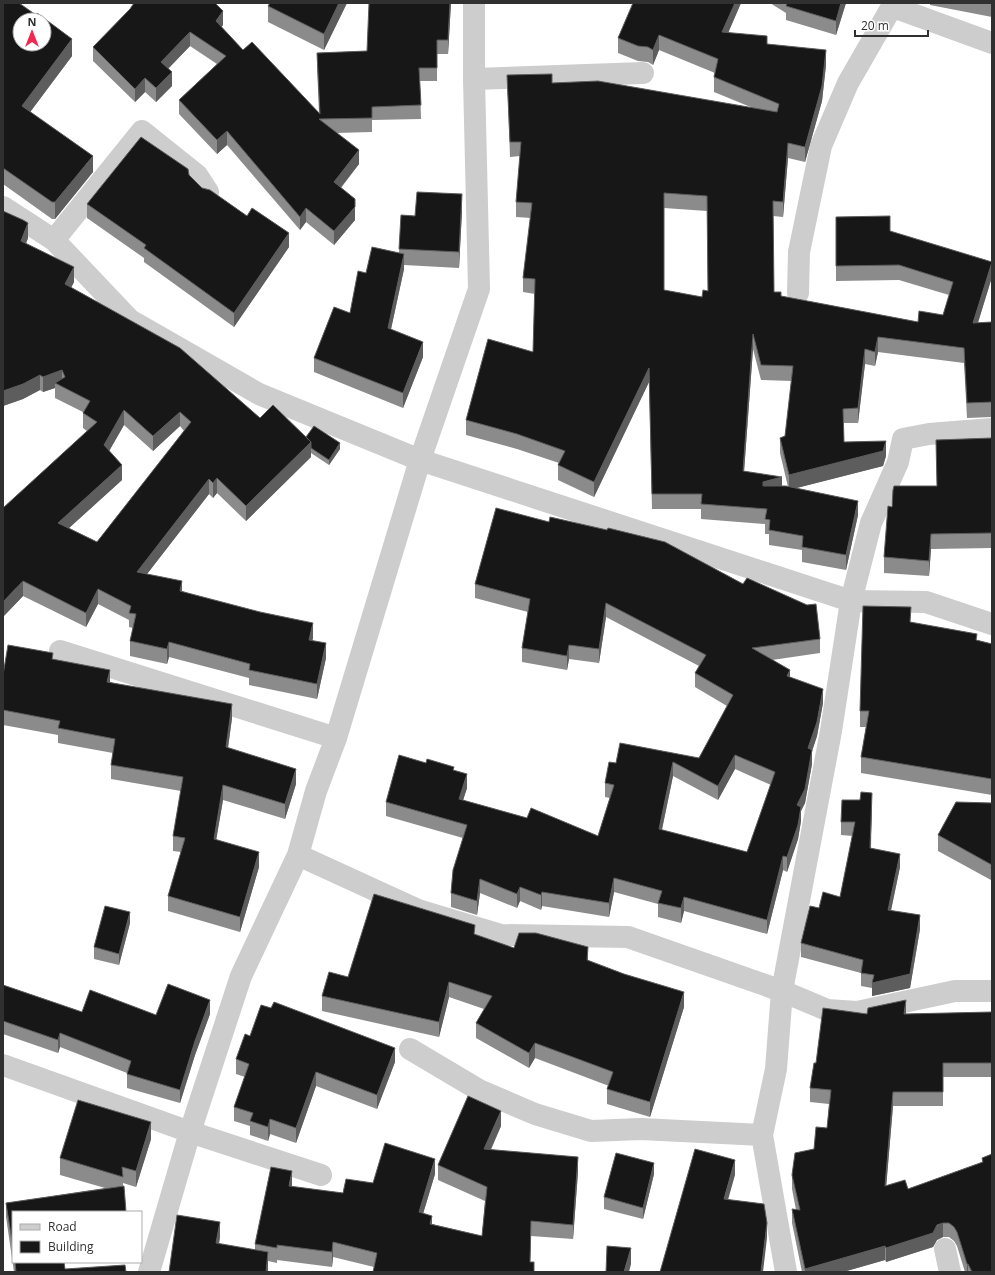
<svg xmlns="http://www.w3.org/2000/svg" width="995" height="1275" font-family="'Open Sans',sans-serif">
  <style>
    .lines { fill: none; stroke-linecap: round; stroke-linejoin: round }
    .minor { stroke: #cdcdcd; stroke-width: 22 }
    .wall { fill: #8b8b8b; fill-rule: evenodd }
    .shaded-wall { fill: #5d5d5d }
    .building { fill: #171717; stroke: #5d5d5d; fill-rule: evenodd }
  </style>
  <rect width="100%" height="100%" fill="#fff"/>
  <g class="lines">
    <path class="minor" d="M 893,7 L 992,43
      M 474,79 L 643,73
      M 3,207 L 54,240 L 130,320 L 259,394 L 420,460 L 851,601 L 926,602 L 992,624
      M 54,240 L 142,131 L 197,175 L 208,192
      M 798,293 L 799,252 L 821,146 L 848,83 L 894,3
      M 60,651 L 336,738
      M 298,855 L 418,910 L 501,935 L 628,937 L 782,991 L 827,1010 L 857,1012 L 955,991 L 992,991
      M 410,1049 L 479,1090 L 535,1114 L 591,1131 L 641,1129 L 762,1135
      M 3,1065 L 190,1132 L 321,1175
      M 945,1249 L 950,1272
      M 149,1272 L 190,1132 L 241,976 L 298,855 L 316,791 L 336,738 L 420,460 L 479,289 L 474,79 L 474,3
      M 786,1272 L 762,1135 L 776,1069 L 782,991 L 831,731 L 851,601 L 871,523 L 898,462 L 903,439 L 929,434 L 992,429"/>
  </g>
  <path class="wall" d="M 3,3 L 72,56 L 30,112 L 93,172 L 55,219 L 52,219 L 3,184 Z
    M 347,3 L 324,50 L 268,22 L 268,6 Z
    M 451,3 L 448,54 L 437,54 L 437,81 L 420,81 L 421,119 L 372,120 L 372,132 L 336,133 L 359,164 L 341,188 L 355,220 L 334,245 L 306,222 L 300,230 L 227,145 L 217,154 L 179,114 L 179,100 L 217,64 L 190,46 L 168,69 L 172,86 L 156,102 L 145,92 L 135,102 L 93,61 L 93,47 L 223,25 L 221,27 L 243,50 L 319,113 L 317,66 L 317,53 L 367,51 Z
    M 741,3 L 728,33 L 767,44 L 826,65 L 822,101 L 805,162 L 788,158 L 783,217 L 773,216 L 774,292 L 781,296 L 918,322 L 943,315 L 949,295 L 899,280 L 836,281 L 836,217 L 890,231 L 992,277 L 978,323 L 992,322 L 992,417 L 967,418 L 964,363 L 878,352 L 875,366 L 865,364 L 858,423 L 844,423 L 844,442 L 886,456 L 883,466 L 796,488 L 858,515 L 846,570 L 802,562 L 802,550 L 769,545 L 769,534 L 765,534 L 765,524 L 701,519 L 701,509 L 652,509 L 649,382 L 594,497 L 558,480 L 558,465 L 559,463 L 517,449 L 466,435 L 466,420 L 533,352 L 535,294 L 523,292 L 523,278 L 531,218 L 516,217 L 516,202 L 520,156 L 510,157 L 507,75 L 552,83 L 753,108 L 714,92 L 714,77 L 715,73 L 659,50 L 653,65 L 648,62 L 638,61 L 618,53 L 618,38 ZM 664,208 L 707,211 L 708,291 L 702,297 L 664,290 ZM 753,349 L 761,380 L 792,381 L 785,436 L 780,438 L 780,453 L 788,487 L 782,486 L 744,471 Z
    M 770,3 L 846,3 L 836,35 L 786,20 L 786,13 Z
    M 930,3 L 992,3 L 992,17 L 930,5 Z
    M 189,175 L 202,188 L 289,247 L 234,327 L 144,262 L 144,258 L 87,218 L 87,204 Z
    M 3,211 L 28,238 L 26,244 L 74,282 L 71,288 L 260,418 L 306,437 L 340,449 L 329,465 L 311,453 L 311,457 L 246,521 L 217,493 L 213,498 L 209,494 L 147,574 L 182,591 L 313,638 L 312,640 L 326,658 L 317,699 L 249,685 L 249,678 L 169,657 L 167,664 L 130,656 L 130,641 L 133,628 L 129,627 L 129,620 L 98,604 L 86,627 L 23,596 L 3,617 L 87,431 L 83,428 L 83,412 L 55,398 L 55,388 L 43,392 L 40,390 L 23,399 L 3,406 ZM 124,425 L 153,451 L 180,426 L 184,431 L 97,542 L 69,528 L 122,480 L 109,451 Z
    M 462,211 L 459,268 L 404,265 L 404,269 L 391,329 L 423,357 L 403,408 L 314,372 L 314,358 L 350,313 L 366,273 L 399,253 L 401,215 L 415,216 Z
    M 992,438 L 992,548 L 931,549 L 929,576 L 884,573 L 884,557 L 892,507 L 937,486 L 936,440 Z
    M 496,508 L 820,639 L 820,653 L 772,660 L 790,677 L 823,703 L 817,736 L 812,751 L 812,764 L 805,803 L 801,811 L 801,821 L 798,839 L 787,872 L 783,870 L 767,934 L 684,911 L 681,923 L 658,917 L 658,904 L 614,892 L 609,917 L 542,906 L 541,910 L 520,901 L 517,908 L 480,893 L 477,915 L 451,907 L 451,893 L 463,838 L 386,816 L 386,802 L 454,771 L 467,788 L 463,800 L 527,818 L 598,836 L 610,798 L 605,797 L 605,783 L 616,763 L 699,758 L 727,706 L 695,687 L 695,673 L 699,666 L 606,617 L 599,663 L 569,659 L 567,670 L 522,662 L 522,648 L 528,612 L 475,598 L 475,584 ZM 735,769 L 771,785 L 747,852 L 662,830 L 673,776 L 718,800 Z
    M 911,622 L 977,640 L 992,644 L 992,795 L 861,773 L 861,757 L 866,727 L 860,727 L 860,711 Z
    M 53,659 L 110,682 L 232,718 L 228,748 L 296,784 L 285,819 L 223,800 L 216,839 L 259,867 L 240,932 L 168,911 L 168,896 L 181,852 L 173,851 L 173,836 L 181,791 L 111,779 L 111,765 L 113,753 L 58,743 L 58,735 L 3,725 L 3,675 Z
    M 992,803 L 992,885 L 991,884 L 991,880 L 938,851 L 938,835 Z
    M 872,806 L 871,848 L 900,867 L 891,911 L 920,929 L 910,988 L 872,996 L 872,988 L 861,986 L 861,973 L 801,957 L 801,943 L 819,908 L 840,897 L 853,836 L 841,835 L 841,822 Z
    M 130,923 L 119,965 L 94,959 L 94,947 Z
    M 475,935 L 514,948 L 588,960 L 684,1007 L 650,1117 L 607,1104 L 607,1089 L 609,1086 L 535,1058 L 529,1068 L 476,1038 L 476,1023 L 484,1009 L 449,997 L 439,1037 L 322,1011 L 322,996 L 348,977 Z
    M 3,985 L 82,1012 L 156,1015 L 210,1014 L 195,1055 L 180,1103 L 127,1088 L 127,1073 L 60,1047 L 58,1053 L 3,1034 Z
    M 992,1012 L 992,1077 L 943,1077 L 943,1106 L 893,1106 L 886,1186 L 908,1189 L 982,1162 L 982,1158 L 992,1154 L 992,1272 L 965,1272 L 957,1246 L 954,1241 L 949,1237 L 943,1237 L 937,1240 L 933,1247 L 886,1262 L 885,1260 L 843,1272 L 802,1272 L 792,1223 L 792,1209 L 796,1210 L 792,1189 L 792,1175 L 814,1149 L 827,1128 L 829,1104 L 810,1102 L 810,1088 L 816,1063 L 867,1014 L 906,1014 Z
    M 250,1036 L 395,1062 L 377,1109 L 316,1086 L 296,1143 L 270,1134 L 268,1141 L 250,1135 L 250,1126 L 234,1121 L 234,1107 L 245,1077 L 236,1074 L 236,1059 Z
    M 501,1126 L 491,1150 L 578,1172 L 573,1239 L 531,1236 L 530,1262 L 374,1267 L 333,1257 L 332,1267 L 277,1260 L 277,1263 L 268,1261 L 268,1272 L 169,1272 L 220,1237 L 219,1244 L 255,1250 L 255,1244 L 292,1187 L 343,1193 L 373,1183 L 435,1174 L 423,1214 L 432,1224 L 482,1236 L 485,1201 L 438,1180 L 438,1165 Z
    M 151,1139 L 136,1187 L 123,1183 L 123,1186 L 13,1212 L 13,1262 L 64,1262 L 65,1269 L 126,1272 L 14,1272 L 6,1217 L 6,1203 L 105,1188 L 60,1175 L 60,1158 Z
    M 654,1174 L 643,1219 L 604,1209 L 604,1197 Z"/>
  <path class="shaded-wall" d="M 339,3 L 347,3 L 324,50 L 324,34 Z
    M 450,3 L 451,3 L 448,54 L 448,40 Z
    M 735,3 L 741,3 L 722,47 L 722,32 Z
    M 841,3 L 846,3 L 836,35 L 836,21 Z
    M 223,11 L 223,25 L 216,35 L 216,21 Z
    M 190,32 L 190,46 L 161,76 L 161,62 Z
    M 659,35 L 659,50 L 653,65 L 653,50 Z
    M 72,39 L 72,56 L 22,123 L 22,106 Z
    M 826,50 L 826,65 L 822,101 L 805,162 L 805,147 Z
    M 172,72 L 172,86 L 156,102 L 156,88 Z
    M 145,78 L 145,92 L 135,102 L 135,89 Z
    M 227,131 L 227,145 L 217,154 L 217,140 Z
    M 788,143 L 788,158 L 783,217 L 783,202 Z
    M 359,150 L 359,164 L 334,196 L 334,182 Z
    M 93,156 L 93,172 L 55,219 L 55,202 Z
    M 462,194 L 462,211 L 459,268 L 459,252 Z
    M 355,207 L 355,220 L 334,245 L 334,231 Z
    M 306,208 L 306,222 L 300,230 L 300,217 Z
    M 28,223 L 28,238 L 21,256 L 21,241 Z
    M 289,233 L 289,247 L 234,327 L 234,313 Z
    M 404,254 L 404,269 L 388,343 L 388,328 Z
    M 992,262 L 992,277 L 973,338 L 973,323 Z
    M 74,267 L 74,282 L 65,299 L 65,284 Z
    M 753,334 L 753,349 L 743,486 L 743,471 Z
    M 878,337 L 878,352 L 875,366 L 875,352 Z
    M 423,342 L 423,357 L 403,408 L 403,393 Z
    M 865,349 L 865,364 L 858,423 L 858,408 Z
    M 649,368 L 649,382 L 594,497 L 594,482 Z
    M 62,370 L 62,385 L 55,383 L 55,388 L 43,392 L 43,377 Z
    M 40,375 L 40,390 L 23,399 L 3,406 L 3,391 Z
    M 124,410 L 124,425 L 104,460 L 104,445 Z
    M 180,412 L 180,426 L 153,451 L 153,436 Z
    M 886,441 L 886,456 L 883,466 L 789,490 L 789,475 Z
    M 311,442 L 311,457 L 246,521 L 246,506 Z
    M 340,443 L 340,449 L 329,465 L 329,460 Z
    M 122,465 L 122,480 L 58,538 L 58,523 Z
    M 782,477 L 782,492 L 763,497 L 763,482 Z
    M 217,478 L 217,493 L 213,498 L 213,483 Z
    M 209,479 L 209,494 L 137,587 L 137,572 Z
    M 858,501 L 858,515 L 846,570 L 846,555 Z
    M 931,534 L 931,549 L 929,576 L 929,561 Z
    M 23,581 L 23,596 L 3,617 L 3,602 Z
    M 182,581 L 182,596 L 180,591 Z
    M 98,589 L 98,604 L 86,627 L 86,613 Z
    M 606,603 L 606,617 L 599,663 L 599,649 Z
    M 313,623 L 313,638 L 309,655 L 309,640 Z
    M 169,642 L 169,657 L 167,664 L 167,649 Z
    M 326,643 L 326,658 L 317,699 L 317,684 Z
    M 569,645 L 569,659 L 567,670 L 567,656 Z
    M 110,670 L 110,685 L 107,682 Z
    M 790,670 L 790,684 L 787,676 Z
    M 823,689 L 823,703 L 817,736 L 812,751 L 812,764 L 805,803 L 801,811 L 801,821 L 798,839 L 787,872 L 787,857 L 808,748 Z
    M 232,704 L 232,718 L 226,762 L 226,747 Z
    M 735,755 L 735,769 L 718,800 L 718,786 Z
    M 673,762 L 673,776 L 659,843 L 659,829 Z
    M 296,769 L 296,784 L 285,819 L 285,804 Z
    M 467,774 L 467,788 L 459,813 L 459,799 Z
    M 223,785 L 223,800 L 214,853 L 214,839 Z
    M 872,793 L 872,806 L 870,861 L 870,848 Z
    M 259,852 L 259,867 L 240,932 L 240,917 Z
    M 900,854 L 900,867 L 888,924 L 888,910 Z
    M 783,856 L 783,870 L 767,934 L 767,920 Z
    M 614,878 L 614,892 L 609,917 L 609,903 Z
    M 480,879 L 480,893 L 477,915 L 477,901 Z
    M 520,887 L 520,901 L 517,908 L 517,894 Z
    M 542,892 L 542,906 L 541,910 L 541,895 Z
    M 684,897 L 684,911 L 681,923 L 681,908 Z
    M 130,912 L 130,923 L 119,965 L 119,954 Z
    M 920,915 L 920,929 L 910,988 L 872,996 L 872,983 Z
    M 588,947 L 588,962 L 587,960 Z
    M 449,982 L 449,997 L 439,1037 L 439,1022 Z
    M 684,992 L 684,1007 L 650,1117 L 650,1102 Z
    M 210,1000 L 210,1014 L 195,1055 L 180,1103 L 180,1090 L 195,1041 Z
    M 906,1000 L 906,1014 L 904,1014 Z
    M 60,1033 L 60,1047 L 58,1053 L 58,1040 Z
    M 535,1043 L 535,1058 L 529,1068 L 529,1053 Z
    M 395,1048 L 395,1062 L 377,1109 L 377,1095 Z
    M 316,1072 L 316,1086 L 296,1143 L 296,1128 Z
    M 893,1092 L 893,1106 L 885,1201 L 885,1186 Z
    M 501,1111 L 501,1126 L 484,1164 L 484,1149 Z
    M 270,1119 L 270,1134 L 268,1141 L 268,1127 Z
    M 151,1122 L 151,1139 L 136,1187 L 136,1171 Z
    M 578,1157 L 578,1172 L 573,1239 L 573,1225 Z
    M 435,1159 L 435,1174 L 419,1227 L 419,1212 Z
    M 735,1160 L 735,1175 L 724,1214 L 724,1199 Z
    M 654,1163 L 654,1174 L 643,1219 L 643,1208 Z
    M 292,1171 L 292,1186 L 289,1201 L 289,1186 Z
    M 432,1216 L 432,1230 L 430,1224 Z
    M 220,1222 L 220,1237 L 216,1259 L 216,1243 Z
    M 767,1223 L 767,1238 L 763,1272 L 761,1272 Z
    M 943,1223 L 943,1237 L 937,1240 L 933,1247 L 886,1262 L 886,1248 Z
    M 333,1242 L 333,1257 L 332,1267 L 332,1252 Z
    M 885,1246 L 885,1260 L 843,1272 L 805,1272 L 805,1269 Z
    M 631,1248 L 631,1264 L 629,1272 L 624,1272 Z
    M 268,1252 L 268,1272 L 266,1272 Z
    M 967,1264 L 968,1264 L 968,1272 L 967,1272 Z"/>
  <path class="building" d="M 3,3 L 19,3 L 36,15 L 37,13 L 72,39 L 22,106 L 93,156 L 55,202 L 52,202 L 3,168 ZM 20,20 L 44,20 L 44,44 L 20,44 Z
    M 134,3 L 215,3 L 223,11 L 216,21 L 243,50 L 252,42 L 320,114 L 317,53 L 367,51 L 369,3 L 450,3 L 448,40 L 437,40 L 437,68 L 419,68 L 421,105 L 372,107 L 372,118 L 319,119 L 359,150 L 334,182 L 355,199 L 355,207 L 334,231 L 306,208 L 300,217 L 227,131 L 217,140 L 179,100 L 226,56 L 190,32 L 161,62 L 172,72 L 156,88 L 145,78 L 135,89 L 93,47 L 130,9 Z
    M 270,3 L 339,3 L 324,34 L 268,6 Z
    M 633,3 L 735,3 L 722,32 L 767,36 L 767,44 L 826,50 L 822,86 L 805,147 L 788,143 L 783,202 L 773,201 L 774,292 L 781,292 L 781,296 L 918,322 L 919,311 L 943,315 L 953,282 L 899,265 L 836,266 L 836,217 L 890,216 L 890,231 L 992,262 L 973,323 L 992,322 L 992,402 L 967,403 L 964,348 L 878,337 L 875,352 L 865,349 L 858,408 L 843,409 L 844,442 L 886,441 L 883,451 L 789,475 L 780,438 L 785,436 L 793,366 L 761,365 L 753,334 L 743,471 L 782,477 L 763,482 L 763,486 L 786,486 L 858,501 L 846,555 L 802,547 L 803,536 L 769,530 L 770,520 L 765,519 L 767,509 L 701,504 L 702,494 L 652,494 L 649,368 L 594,482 L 558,465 L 565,451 L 517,434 L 466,420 L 488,339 L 533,352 L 535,279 L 523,278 L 532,203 L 516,202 L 521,142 L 510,142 L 507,75 L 552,74 L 552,83 L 598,81 L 777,112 L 779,104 L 714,77 L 718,59 L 659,35 L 653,50 L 648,47 L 638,46 L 618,38 ZM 664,193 L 707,196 L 708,291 L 703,290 L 702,297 L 664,290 Z
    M 787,3 L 841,3 L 836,21 L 786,6 Z
    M 141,137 L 188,169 L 189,175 L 202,188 L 210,190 L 247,216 L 252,208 L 289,233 L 234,313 L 144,248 L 146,245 L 87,204 Z
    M 417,192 L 462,194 L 459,252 L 399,249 L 401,215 L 415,216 Z
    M 3,211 L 23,220 L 28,223 L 21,241 L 74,267 L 65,284 L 180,348 L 260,418 L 273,405 L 311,442 L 246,506 L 217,478 L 213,483 L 209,479 L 137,572 L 182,581 L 180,591 L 260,612 L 313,623 L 309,640 L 326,643 L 317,684 L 249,670 L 250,664 L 169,642 L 167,649 L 130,641 L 136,614 L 129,613 L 131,606 L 98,589 L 86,613 L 23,581 L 3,602 L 3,508 L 97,422 L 83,413 L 90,401 L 55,383 L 65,377 L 62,370 L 43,377 L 40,375 L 23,384 L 3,391 ZM 124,410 L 153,436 L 180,412 L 191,422 L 97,542 L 58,523 L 122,465 L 104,445 Z
    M 372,247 L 404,254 L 388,328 L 423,342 L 403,393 L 314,358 L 334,307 L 350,313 L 358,271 L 366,273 Z
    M 314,426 L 340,443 L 329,460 L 311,448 L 311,442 L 306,437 Z
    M 992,438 L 992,533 L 931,534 L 929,561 L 884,557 L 888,506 L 892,507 L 893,490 L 894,486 L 937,486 L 936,440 Z
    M 496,508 L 549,522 L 550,517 L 607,530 L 608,528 L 665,542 L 743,584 L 747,578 L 807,605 L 816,604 L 820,639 L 752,648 L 790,670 L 787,676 L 823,689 L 817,722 L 808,748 L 812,750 L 805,789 L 797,805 L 801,807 L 798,825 L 787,857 L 783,856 L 767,920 L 684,897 L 681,908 L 658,903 L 662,891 L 614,878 L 609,903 L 542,892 L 541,895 L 520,887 L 517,894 L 480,879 L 477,901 L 451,893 L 453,870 L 467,825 L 386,802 L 399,755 L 426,763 L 427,759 L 454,767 L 453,770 L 467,774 L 459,799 L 527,818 L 531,808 L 598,836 L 614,785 L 605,783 L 609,762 L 616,763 L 620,743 L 699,758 L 733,695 L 695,673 L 706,655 L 606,603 L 599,649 L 569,645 L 567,656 L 522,648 L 530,599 L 475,584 ZM 735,755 L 775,772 L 747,852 L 659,829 L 673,762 L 718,786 Z
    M 863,606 L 911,607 L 910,622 L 977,634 L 976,640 L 992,644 L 992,779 L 861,757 L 869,711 L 860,711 Z
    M 8,645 L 53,653 L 52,659 L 110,670 L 107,682 L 232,704 L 226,747 L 296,769 L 285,804 L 223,785 L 214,839 L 259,852 L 240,917 L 168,896 L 185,838 L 173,836 L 183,777 L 111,765 L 115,739 L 58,728 L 60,721 L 3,710 L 3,675 Z
    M 861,792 L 872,793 L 870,848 L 900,854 L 888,910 L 920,915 L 910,974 L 872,983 L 874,975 L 861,973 L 863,960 L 801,943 L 810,906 L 819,908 L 823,892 L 840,897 L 855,822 L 841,822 L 842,800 L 860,800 Z
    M 956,802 L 992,803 L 992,869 L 991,868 L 992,865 L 938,835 Z
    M 374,894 L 475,925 L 474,934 L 514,948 L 519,933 L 536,933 L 588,947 L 587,960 L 624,974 L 684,992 L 650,1102 L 607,1089 L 613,1072 L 535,1043 L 529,1053 L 476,1023 L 492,996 L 449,982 L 439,1022 L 322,996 L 329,972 L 348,977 Z
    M 105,906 L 130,912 L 119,954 L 94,947 Z
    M 168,984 L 210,1000 L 195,1041 L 180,1090 L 127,1074 L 131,1061 L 60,1033 L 58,1040 L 3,1021 L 3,985 L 82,1012 L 90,990 L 156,1015 Z
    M 906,1000 L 904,1014 L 992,1012 L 992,1063 L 943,1063 L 943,1092 L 893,1092 L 885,1186 L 905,1180 L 908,1189 L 983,1162 L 982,1158 L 992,1154 L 992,1272 L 972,1272 L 968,1264 L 967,1264 L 957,1232 L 954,1227 L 949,1223 L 943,1223 L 937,1225 L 933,1233 L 886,1248 L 885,1246 L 805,1269 L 792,1209 L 800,1210 L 792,1175 L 795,1153 L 814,1149 L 816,1127 L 827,1128 L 831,1090 L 810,1088 L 814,1063 L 816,1063 L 823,1008 L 867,1014 L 868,1008 Z
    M 274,1002 L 395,1048 L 377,1095 L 316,1072 L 296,1128 L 270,1119 L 268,1127 L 250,1121 L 253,1113 L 234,1107 L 249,1064 L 236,1059 L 245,1034 L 250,1036 L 261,1005 L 271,1008 Z
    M 468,1096 L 501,1111 L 484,1149 L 578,1157 L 573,1225 L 531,1221 L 530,1262 L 534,1262 L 534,1272 L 373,1272 L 377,1253 L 333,1242 L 332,1252 L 277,1245 L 277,1248 L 255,1244 L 271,1167 L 292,1171 L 289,1186 L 343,1193 L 346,1179 L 373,1183 L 385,1143 L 435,1159 L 419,1212 L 432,1216 L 430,1224 L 482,1236 L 487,1187 L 438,1165 Z
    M 78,1100 L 151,1122 L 136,1171 L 122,1167 L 123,1177 L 60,1158 Z
    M 695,1149 L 735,1160 L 724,1199 L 764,1204 L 767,1223 L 761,1272 L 660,1272 Z
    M 616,1153 L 654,1163 L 643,1208 L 604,1197 Z
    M 124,1186 L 126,1212 L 13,1212 L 13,1248 L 6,1203 Z
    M 177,1215 L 220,1222 L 216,1243 L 268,1252 L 266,1272 L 169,1272 Z
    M 607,1246 L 631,1248 L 624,1272 L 606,1272 Z
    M 15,1262 L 64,1262 L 65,1269 L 125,1265 L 126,1272 L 16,1272 Z"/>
  <rect width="995" height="1275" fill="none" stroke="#303030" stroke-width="8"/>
  <rect x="12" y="1211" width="130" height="52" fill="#ffffff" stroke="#acacac"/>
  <rect x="20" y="1224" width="20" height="6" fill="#cdcdcd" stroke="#acacac"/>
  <text x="48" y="1231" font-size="12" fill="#303030">Road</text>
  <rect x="20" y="1241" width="20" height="12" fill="#171717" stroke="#acacac"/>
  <text x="48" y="1251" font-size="12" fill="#303030">Building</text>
  <g transform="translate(32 32)"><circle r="19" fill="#ffffff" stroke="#acacac"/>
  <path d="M0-3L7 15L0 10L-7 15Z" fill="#f3264e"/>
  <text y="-6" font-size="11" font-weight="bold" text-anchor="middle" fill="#303030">N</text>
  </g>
  <path d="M855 30v6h73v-6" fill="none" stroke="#303030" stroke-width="2"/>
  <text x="861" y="30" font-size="12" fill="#303030" stroke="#ffffff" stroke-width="3" paint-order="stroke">20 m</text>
</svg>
